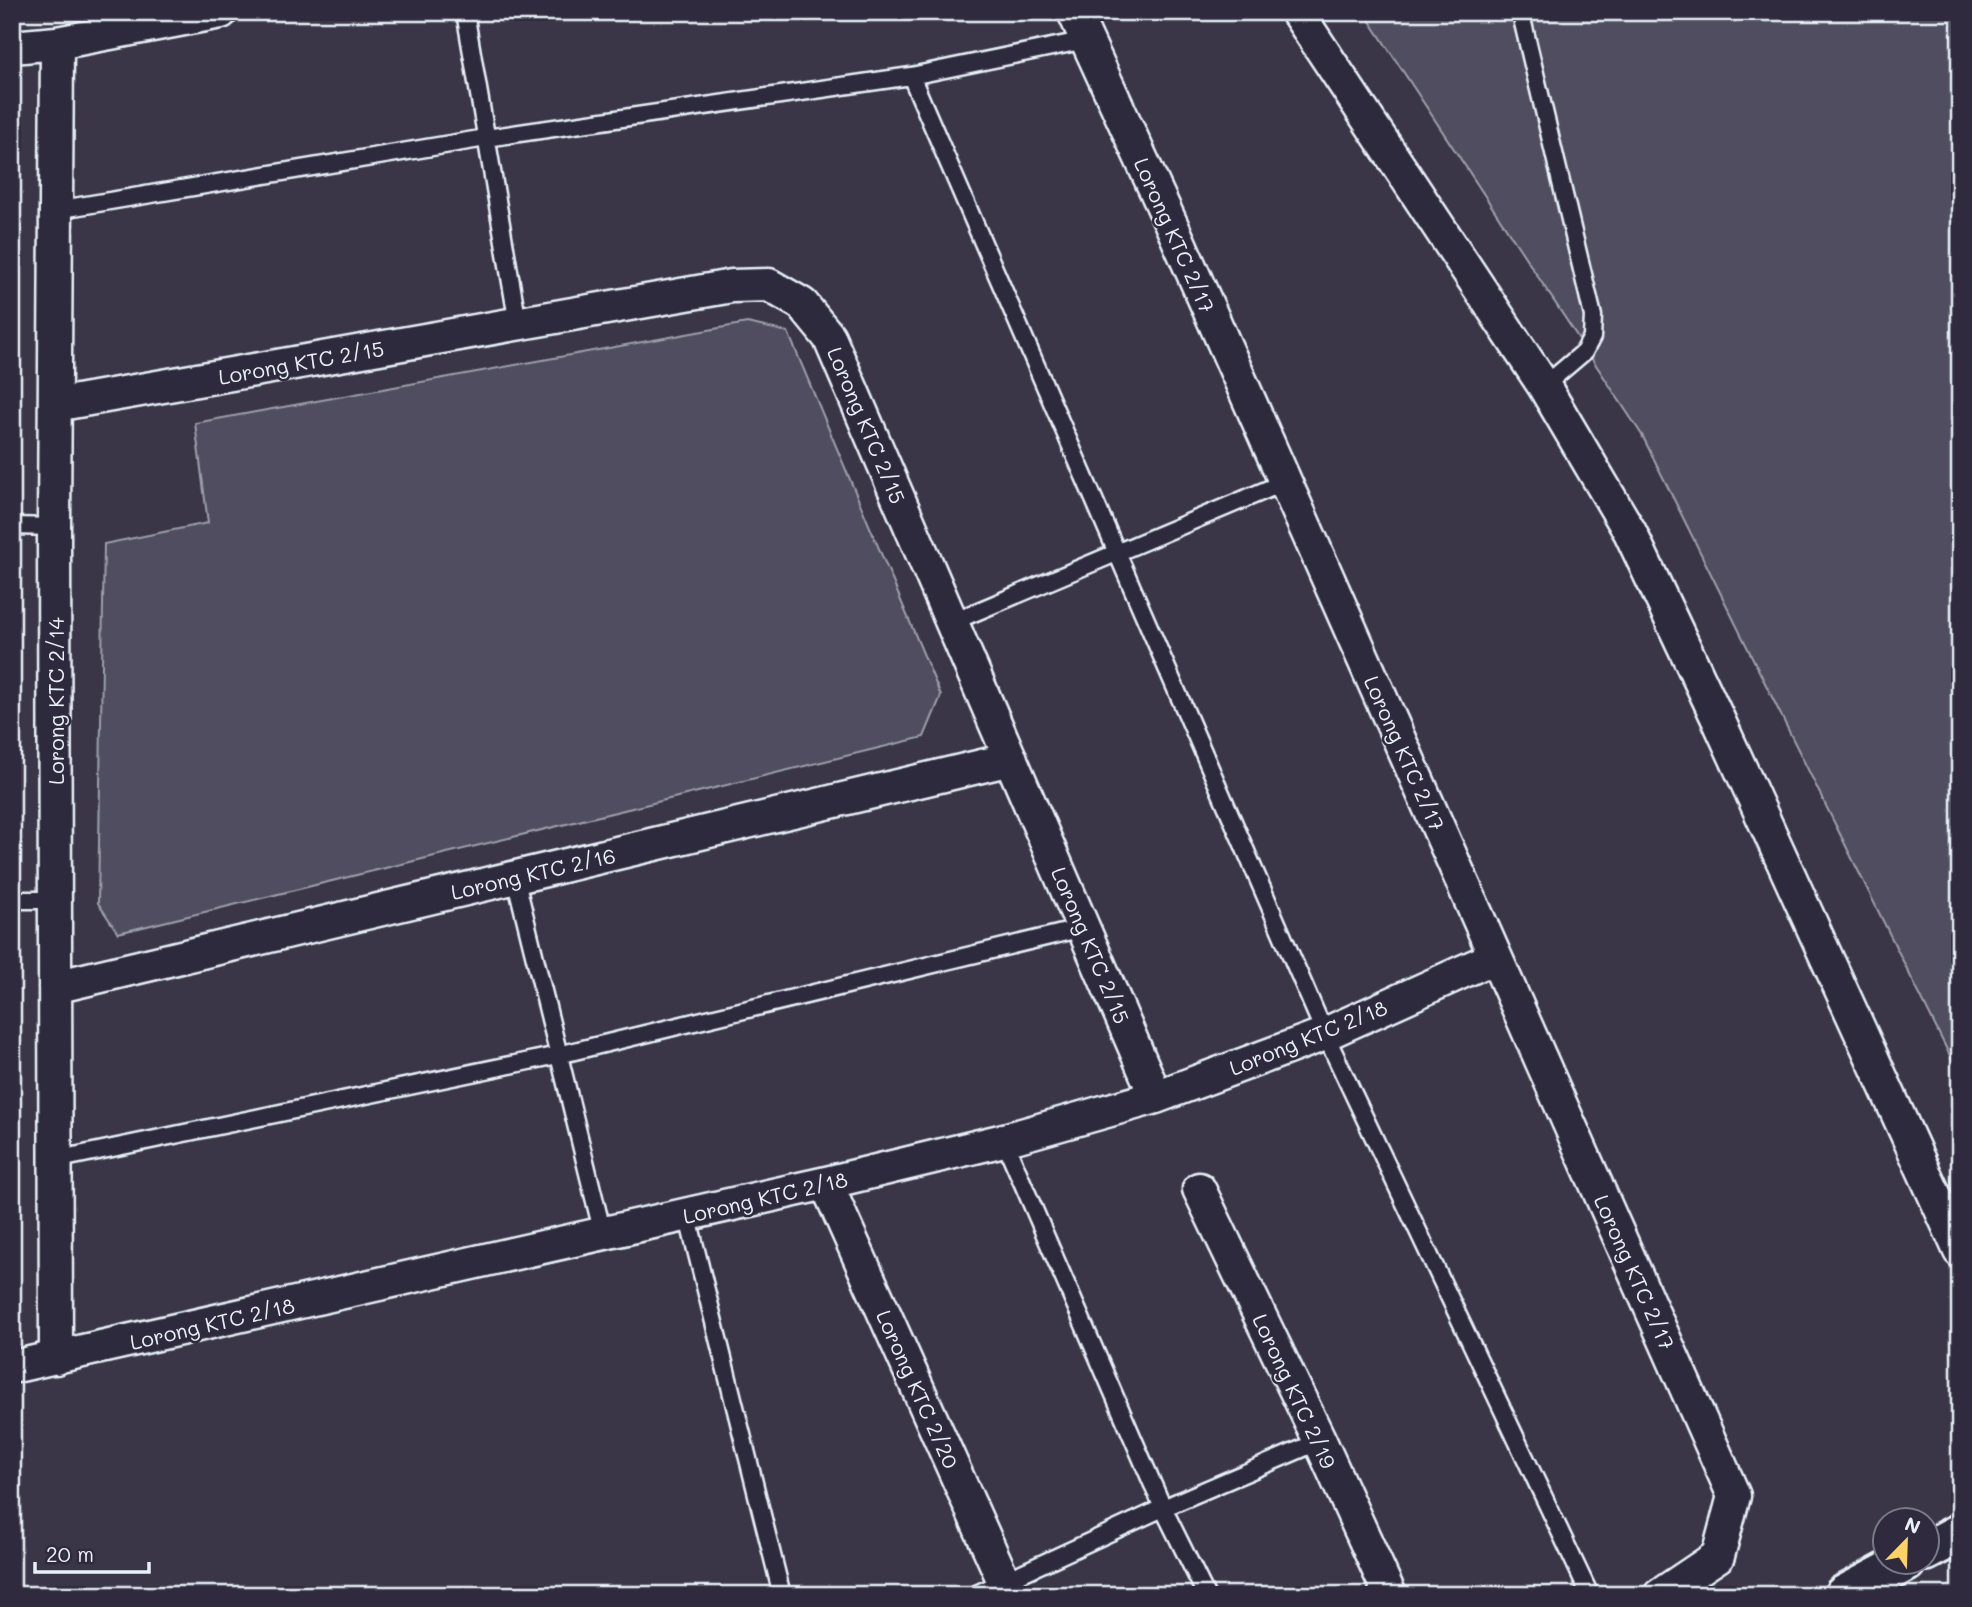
<svg xmlns="http://www.w3.org/2000/svg" width="1972" height="1607" font-family="Mali,sans-serif">
  <style>
    .green { fill: #504e5f; stroke: #9ca0ac; stroke-width: 2 }
    .lines { fill: none; stroke-linecap: round; stroke-linejoin: round }
    .lane-casing { stroke: #e8f1f8; stroke-width: 21 }
    .street-casing { stroke: #e8f1f8; stroke-width: 37 }
    .secondary-casing { stroke: #e8f1f8; stroke-width: 44 }
    .lane { stroke: #2f2a3d; stroke-width: 16 }
    .street { stroke: #2f2a3d; stroke-width: 32 }
    .secondary { stroke: #2f2a3d; stroke-width: 38 }
    .labels { text-anchor: middle; dominant-baseline: central; stroke-width: 5; stroke-linejoin: round; paint-order: stroke }
    .street-label { font-size: 21px; fill: #e8f1f8; stroke: #2f2a3d }
  </style>
  <rect width="100%" height="100%" fill="#3a3648"/>
  <filter id="ink" filterUnits="userSpaceOnUse"><feTurbulence type="fractalNoise" baseFrequency=".0143" numOctaves="2"/><feDisplacementMap in="SourceGraphic" scale="14" xChannelSelector="R" yChannelSelector="G"/><feConvolveMatrix kernelMatrix="1 2 1 2 8 2 1 2 1" color-interpolation-filters="sRGB"/></filter>
  <g filter="url(#ink)">
    <path class="green" d="M 1364,12 L 1960,12 L 1960,1076 L 1642,435 Z
      M 747,323 L 788,332 L 941,696 L 924,737 L 118,933 L 98,903 L 104,544 L 208,523 L 195,423 Z"/>
    <g class="lines">
      <defs>
        <path id="lane" d="M 465,12 L 518,324
          M 1522,12 L 1523,23 L 1593,316 L 1592,337 L 1584,352 L 1544,386
          M 911,76 L 1325,1034 L 1590,1595
          M 56,210 L 486,138 L 911,76 L 1086,40
          M 12,526 L 54,527
          M 952,622 L 1285,482
          M 515,877 L 603,1234
          M 12,900 L 55,900
          M 1004,1140 L 1163,1508 L 1206,1595
          M 55,1160 L 558,1055 L 1083,928
          M 687,1214 L 782,1595
          M 974,1595 L 1163,1508 L 1320,1441"/>
        <path id="street" d="M 1074,12 L 1172,226 L 1734,1496 L 1718,1556 L 1660,1595
          M 1297,12 L 1544,386 L 1630,532 L 1718,719 L 1960,1251
          M 12,47 L 57,43 L 221,12
          M 55,405 L 732,286 L 769,285 L 802,304 L 829,337 L 1156,1097
          M 55,987 L 1011,759
          M 826,1183 L 1010,1595
          M 1199,1189 L 1320,1441 L 1390,1595
          M 56,1358 L 54,527 L 57,43
          M 12,1367 L 826,1183 L 1004,1140 L 1156,1097 L 1325,1034 L 1495,957"/>
        <path id="secondary" d="M 1926,1551 L 1960,1533
          M 1844,1595 L 1906,1562"/>
      </defs>
      <use href="#lane" class="lane-casing"/>
      <use href="#street" class="street-casing"/>
      <use href="#secondary" class="secondary-casing"/>
      <use href="#lane" class="lane"/>
      <use href="#street" class="street"/>
      <use href="#secondary" class="secondary"/>
    </g>
  </g>
  <g class="labels">
    <g class="street-label">
      <text transform="translate(1175 235) rotate(66)">Lorong KTC 2/17</text>
      <text transform="translate(301 362) rotate(-10)">Lorong KTC 2/15</text>
      <text transform="translate(867 425) rotate(67)">Lorong KTC 2/15</text>
      <text transform="translate(55 701) rotate(-90)">Lorong KTC 2/14</text>
      <text transform="translate(1405 753) rotate(66)">Lorong KTC 2/17</text>
      <text transform="translate(533 873) rotate(-13)">Lorong KTC 2/16</text>
      <text transform="translate(1091 945) rotate(67)">Lorong KTC 2/15</text>
      <text transform="translate(1308 1037) rotate(-22)">Lorong KTC 2/18</text>
      <text transform="translate(765 1197) rotate(-13)">Lorong KTC 2/18</text>
      <text transform="translate(1635 1272) rotate(66)">Lorong KTC 2/17</text>
      <text transform="translate(212 1323) rotate(-13)">Lorong KTC 2/18</text>
      <text transform="translate(918 1389) rotate(66)">Lorong KTC 2/20</text>
      <text transform="translate(1295 1391) rotate(65)">Lorong KTC 2/19</text>
    </g>
  </g>
  <rect width="1972" height="1607" fill="none" stroke="#2f2a3d" stroke-width="42"/>
  <rect x="21" y="21" width="1930" height="1565" fill="none" stroke="#e8f1f8" stroke-width="2.5" filter="url(#ink)"/>
  <g transform="translate(1906 1541) rotate(23)"><circle r="33" fill="#2f2a3d" stroke="#797a88" stroke-width="2"/>
  <path d="M0-5L12 26L0 18L-12 26Z" fill="#ffd166"/>
  <text y="-10" font-size="19" font-weight="bold" text-anchor="middle" fill="#e8f1f8">N</text>
  </g>
  <path d="M35 1562v10h114v-10" fill="none" stroke="#e8f1f8" stroke-width="3.5"/>
  <text x="46" y="1562" font-size="21" fill="#e8f1f8" stroke="#2f2a3d" stroke-width="5" paint-order="stroke">20 m</text>
</svg>
